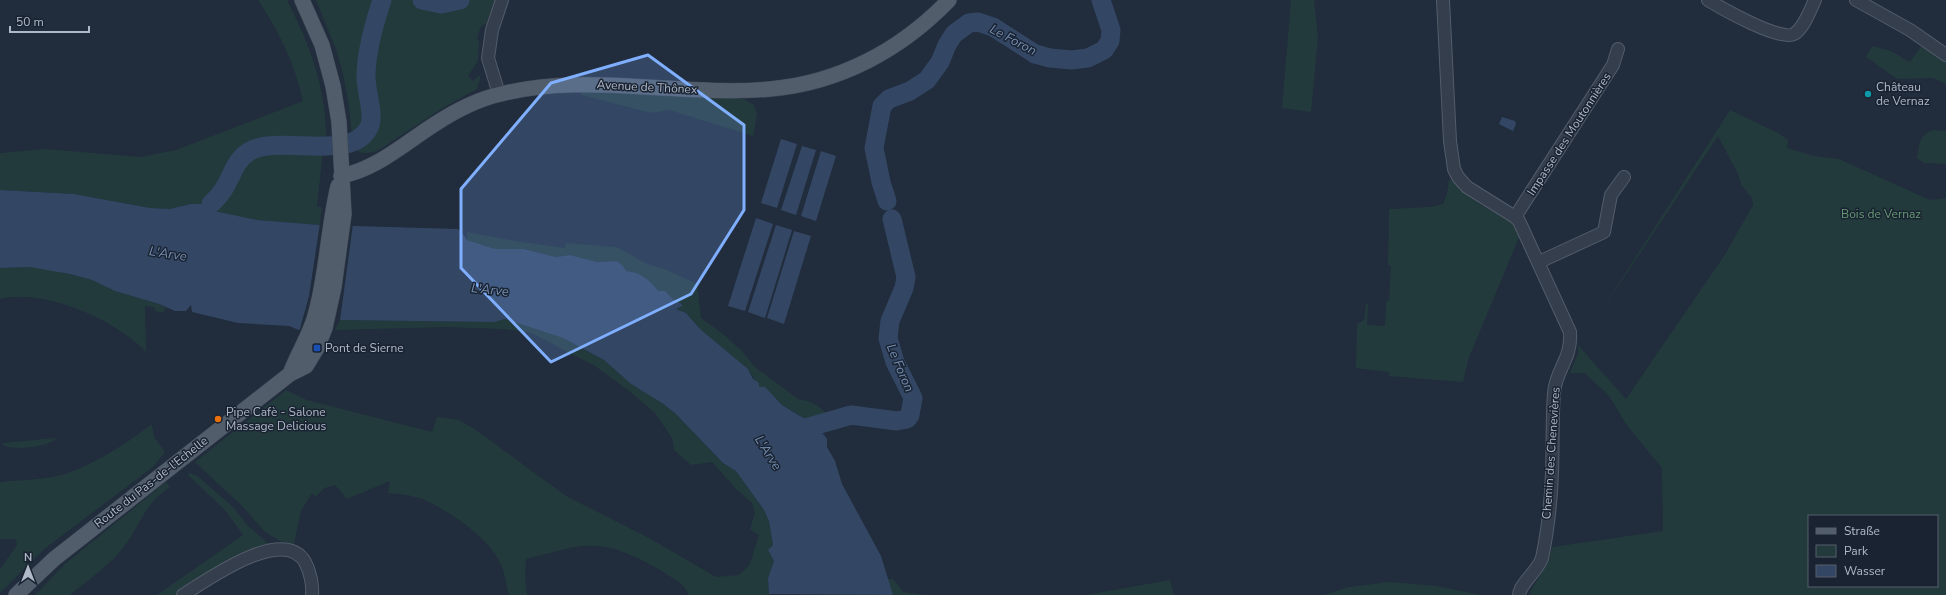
<svg xmlns="http://www.w3.org/2000/svg" width="1946" height="595" font-family="'Nunito Sans',sans-serif">
  <style>
    .green { fill: #233a3d; fill-rule: evenodd }
    .water { fill: #334764 }
    .pier { fill: #212c3c }
    .lines { fill: none; stroke-linecap: round; stroke-linejoin: round }
    .river { stroke: #334764; stroke-width: 19 }
    .minor-casing { stroke: #535c6a; stroke-width: 14 }
    .major-casing { stroke: #3e4755; stroke-width: 16 }
    .minor { stroke: #353e4c; stroke-width: 12 }
    .major { stroke: #525d6c; stroke-width: 15 }
    .marked { fill: #7faffe; fill-opacity: 0.2; stroke: #7faffe; stroke-width: 3; stroke-linejoin: round }
    .culture-dot { fill: #0f9aa8; stroke: #1a2331; stroke-width: 1.5 }
    .transit-dot { fill: #1a4fb4; stroke: #1a2331; stroke-width: 1.5 }
    .food-dot { fill: #e8710a; stroke: #1a2331; stroke-width: 1.5 }
    .labels { text-anchor: middle; dominant-baseline: central; stroke-width: 3; stroke-linejoin: round; paint-order: stroke }
    .street-label { font-size: 12px; fill: #b0b9c8; stroke: #1a2331 }
    .poi-label { font-size: 12px; fill: #b0b9c8; stroke: #1a2331; text-anchor: start }
    .park-label { font-size: 12px; fill: #659b72; stroke: #1a2331 }
    .water-label { font-size: 13px; font-style: italic; fill: #758eb2; stroke: #1a2331 }
  </style>
  <rect width="100%" height="100%" fill="#212c3c"/>
  <path class="green" d="M 258,0 L 287,0 C 312,49 328,93 326,149 L 323,150 L 317,206 L 322,207 L 320,225 L 257,220 L 214,211 L 211,204 L 191,204 L 170,209 L 150,208 L 74,194 L 0,190 L 0,153 L 45,149 L 141,157 L 176,150 L 303,101 C 295,64 279,31 258,0 Z
    M 316,0 L 495,0 L 486,24 L 481,26 L 477,38 L 479,41 L 478,61 L 468,76 L 473,81 L 481,74 L 477,89 L 441,109 L 379,150 C 369,154 359,156 353,145 L 348,100 L 343,74 L 336,49 Z
    M 1291,0 L 1314,0 L 1318,37 L 1311,112 L 1282,108 Z
    M 1922,45 L 1946,61 L 1946,84 L 1933,78 L 1897,79 L 1866,57 L 1872,46 L 1891,51 L 1910,62 Z
    M 581,90 L 744,99 L 754,105 L 757,114 L 753,136 L 669,110 L 651,113 L 581,95 Z
    M 1730,110 L 1778,133 L 1788,140 L 1787,148 L 1814,156 L 1839,159 L 1930,200 L 1946,198 L 1946,595 L 1531,595 L 1530,592 L 1546,566 L 1552,547 L 1663,531 L 1662,468 L 1628,427 L 1609,396 L 1585,373 L 1570,373 L 1578,353 L 1578,345 L 1626,399 L 1726,253 L 1753,205 L 1752,198 L 1742,186 L 1738,174 L 1718,136 L 1587,333 ZM 1809,516 L 1937,516 L 1937,586 L 1809,586 Z
    M 1934,130 L 1946,131 L 1946,164 L 1924,163 L 1917,158 C 1920,143 1918,135 1934,130 Z
    M 1449,179 L 1481,205 L 1513,223 L 1520,235 L 1468,360 L 1463,382 L 1389,376 L 1389,372 L 1356,368 L 1357,324 L 1364,320 L 1366,303 L 1368,304 L 1367,325 L 1385,326 L 1386,301 L 1389,301 L 1391,266 L 1388,265 L 1389,209 L 1430,207 L 1443,204 L 1447,194 Z
    M 467,232 L 515,241 L 565,248 L 566,243 L 617,247 L 645,263 L 667,270 L 697,284 L 701,318 L 723,334 L 742,351 L 755,367 L 798,399 L 811,402 L 822,409 L 829,416 L 815,423 L 810,421 L 782,405 L 765,387 L 759,387 L 748,369 L 700,329 L 686,313 L 676,309 L 682,304 L 674,300 L 665,291 L 658,291 C 651,280 639,272 626,271 L 617,261 L 597,262 L 570,255 L 556,257 L 524,249 L 495,249 L 467,240 Z
    M 30,267 L 50,269 L 92,280 L 115,291 L 159,304 L 166,308 L 163,313 L 155,311 L 154,307 L 145,306 L 146,352 C 117,320 43,288 0,299 L 0,268 Z
    M 505,319 L 563,338 L 604,360 L 631,384 L 662,403 L 675,413 L 723,463 L 736,471 L 764,510 L 769,521 L 773,545 L 768,550 L 774,561 L 768,578 L 769,594 L 771,595 L 689,595 C 683,582 672,578 660,570 C 641,559 620,548 598,546 C 577,543 547,555 526,559 L 525,576 L 527,595 L 509,595 C 506,585 505,574 501,565 C 491,539 447,509 422,499 C 411,495 399,494 388,493 L 390,481 L 347,499 L 335,485 L 325,488 L 315,497 L 312,493 L 301,511 L 294,544 L 280,541 L 264,531 L 243,507 L 195,462 L 286,390 L 307,400 L 432,432 L 437,417 L 459,420 L 476,430 L 566,496 L 651,539 L 716,577 L 739,575 L 750,564 L 759,535 L 750,529 L 755,513 L 752,503 L 736,489 L 712,462 L 691,465 L 674,450 L 672,438 L 655,413 L 628,390 L 595,366 L 531,333 L 504,329 L 448,327 L 335,330 L 340,320 L 493,322 Z
    M 152,424 L 154,437 L 165,452 L 153,467 L 43,550 L 0,593 L 0,569 L 17,545 L 16,539 L 0,539 L 0,482 C 20,480 42,480 61,475 C 89,468 129,442 152,424 Z
    M 57,438 C 45,448 19,450 4,446 L 2,443 Z
    M 190,472 L 194,476 L 195,474 L 234,508 L 246,524 L 271,546 L 195,582 L 175,595 L 157,595 L 243,535 L 226,511 L 188,475 Z
    M 166,482 L 170,487 C 143,505 141,525 123,548 C 109,566 88,580 70,595 L 35,595 L 66,563 Z
    M 887,579 L 893,579 L 903,592 L 925,595 L 893,595 Z
    M 1170,580 L 1174,595 L 1086,595 Z
    M 1390,582 L 1436,586 L 1481,595 L 1324,595 L 1349,587 Z"/>
  <path class="water" d="M 1502,117 L 1515,121 L 1516,124 L 1513,131 L 1499,124 Z
    M 781,139 L 797,144 L 777,208 L 761,203 Z
    M 802,146 L 816,150 L 796,215 L 781,210 Z
    M 821,151 L 836,156 L 816,221 L 801,216 Z
    M 0,190 L 74,194 L 150,208 L 170,209 L 191,204 L 211,204 L 214,211 L 257,220 L 320,225 L 457,229 L 461,231 L 467,240 L 495,249 L 524,249 L 556,257 L 570,255 L 597,262 L 617,261 L 623,266 L 626,271 C 639,272 650,279 658,291 L 665,291 L 674,300 L 682,304 L 682,306 L 676,309 L 686,313 L 700,329 L 748,369 L 753,379 L 759,383 L 759,387 L 765,387 L 782,405 L 800,416 L 815,423 L 827,439 L 827,447 L 835,461 L 842,484 L 881,556 L 893,595 L 769,594 L 768,578 L 774,561 L 768,550 L 773,545 L 769,521 L 764,510 L 736,471 L 723,463 L 675,413 L 662,403 L 631,384 L 604,360 L 563,338 L 505,319 L 494,322 L 340,320 L 299,330 L 289,326 L 238,323 L 192,312 L 191,305 L 186,311 L 175,311 L 159,304 L 115,291 L 92,280 L 70,274 L 30,267 L 0,268 Z
    M 756,218 L 773,224 L 745,311 L 728,306 Z
    M 776,225 L 792,230 L 765,318 L 748,312 Z
    M 794,231 L 811,236 L 784,324 L 767,318 Z"/>
  <path class="pier" d="M 320,223 L 353,224 L 340,320 L 339,322 L 299,332 L 309,296 Z"/>
  <g class="lines">
    <path class="river" d="M 422,0 L 441,4 L 460,0
      M 887,201 L 881,182 L 874,148 L 882,106 L 889,99 L 910,91 L 927,80 L 940,62 L 947,45 L 954,34 L 969,23 L 978,22 L 993,27 L 1035,54 L 1050,58 L 1071,60 L 1088,58 L 1104,50 L 1110,41 L 1111,30 L 1101,0
      M 211,204 C 214,201 218,197 221,193 C 232,179 233,161 250,151 C 281,134 355,164 370,125 C 374,113 366,91 366,77 C 366,51 374,24 382,0
      M 792,432 L 851,415 L 897,421 L 907,419 L 910,415 L 913,398 L 895,362 L 888,338 L 890,321 L 904,288 L 906,277 L 892,219"/>
    <defs>
      <path id="minor" d="M 1443,0 L 1450,141 L 1454,169 L 1458,177 L 1467,187 L 1515,217 L 1519,221 L 1570,332 C 1572,360 1556,368 1554,393 C 1552,419 1553,446 1552,473 C 1551,500 1548,530 1542,558 C 1538,571 1520,583 1519,595
        M 1708,0 C 1723,9 1781,42 1794,34 C 1804,28 1810,10 1815,0
        M 1856,0 L 1910,30 L 1946,55
        M 499,94 L 488,58 L 492,30 L 502,0
        M 1515,217 L 1613,65 L 1618,49
        M 1539,262 L 1604,232 L 1611,195 L 1624,177
        M 183,595 C 207,580 283,525 305,562 C 310,571 313,585 312,595"/>
      <path id="major" d="M 341,176 C 377,169 405,143 435,124 C 455,111 478,99 501,94 C 548,82 597,84 645,87 C 686,89 729,93 770,89 C 839,83 901,50 949,0
        M 290,374 C 298,352 311,334 316,312 C 327,271 328,228 338,186
        M 16,595 L 54,559 L 290,374 L 306,366 L 317,348 L 325,328 L 334,287 L 344,214 L 339,122 L 333,86 L 322,45 L 302,0"/>
    </defs>
    <use href="#minor" class="minor-casing"/>
    <use href="#major" class="major-casing"/>
    <use href="#minor" class="minor"/>
    <use href="#major" class="major"/>
  </g>
  <path class="marked" d="M 648,55 L 744,125 L 744,210 L 691,294 L 551,362 L 461,268 L 461,189 L 551,83 Z"/>
  <circle class="culture-dot" cx="1868" cy="94" r="4"/>
  <rect class="transit-dot" x="313" y="344" width="8" height="8" rx="2"/>
  <circle class="food-dot" cx="218" cy="419" r="4"/>
  <g class="labels">
    <g class="street-label">
      <text transform="translate(647 87) rotate(3)">Avenue de Thônex</text>
      <text transform="translate(1569 134) rotate(-57)">Impasse des Moutonnières</text>
      <text transform="translate(1551 453) rotate(-86)">Chemin des Chenevières</text>
      <text transform="translate(151 482) rotate(-38)">Route du Pas-de-l'Echelle</text>
    </g>
    <g class="poi-label">
      <text x="1876" y="87">Château<tspan x="1876" dy="14">de Vernaz</tspan></text>
      <text x="325" y="348">Pont de Sierne</text>
      <text x="226" y="412">Pipe Cafè - Salone<tspan x="226" dy="14">Massage Delicious</tspan></text>
    </g>
    <g class="park-label">
      <text x="1881" y="214">Bois de Vernaz</text>
    </g>
    <g class="water-label">
      <text transform="translate(1013 40) rotate(28)">Le Foron</text>
      <text transform="translate(168 254) rotate(9)">L'Arve</text>
      <text transform="translate(490 290) rotate(6)">L'Arve</text>
      <text transform="translate(900 368) rotate(67)">Le Foron</text>
      <text transform="translate(768 453) rotate(58)">L'Arve</text>
    </g>
  </g>
  <rect x="1808" y="515" width="130" height="72" fill="#1a2331" stroke="#565f6d"/>
  <rect x="1816" y="528" width="20" height="6" fill="#525d6c" stroke="#565f6d"/>
  <text x="1844" y="535" font-size="12" fill="#b0b9c8">Straße</text>
  <rect x="1816" y="545" width="20" height="12" fill="#233a3d" stroke="#565f6d"/>
  <text x="1844" y="555" font-size="12" fill="#b0b9c8">Park</text>
  <rect x="1816" y="565" width="20" height="12" fill="#334764" stroke="#565f6d"/>
  <text x="1844" y="575" font-size="12" fill="#b0b9c8">Wasser</text>
  <g transform="translate(28 567)" stroke="#1a2331" stroke-width="3" paint-order="stroke">
  <path d="M0-3L7 15L0 10L-7 15Z" fill="#b0b9c8"/>
  <text y="-6" font-size="11" font-weight="bold" text-anchor="middle" fill="#b0b9c8">N</text>
  </g>
  <path d="M10 26v6h79v-6" fill="none" stroke="#b0b9c8" stroke-width="2"/>
  <text x="16" y="26" font-size="12" fill="#b0b9c8" stroke="#1a2331" stroke-width="3" paint-order="stroke">50 m</text>
</svg>
